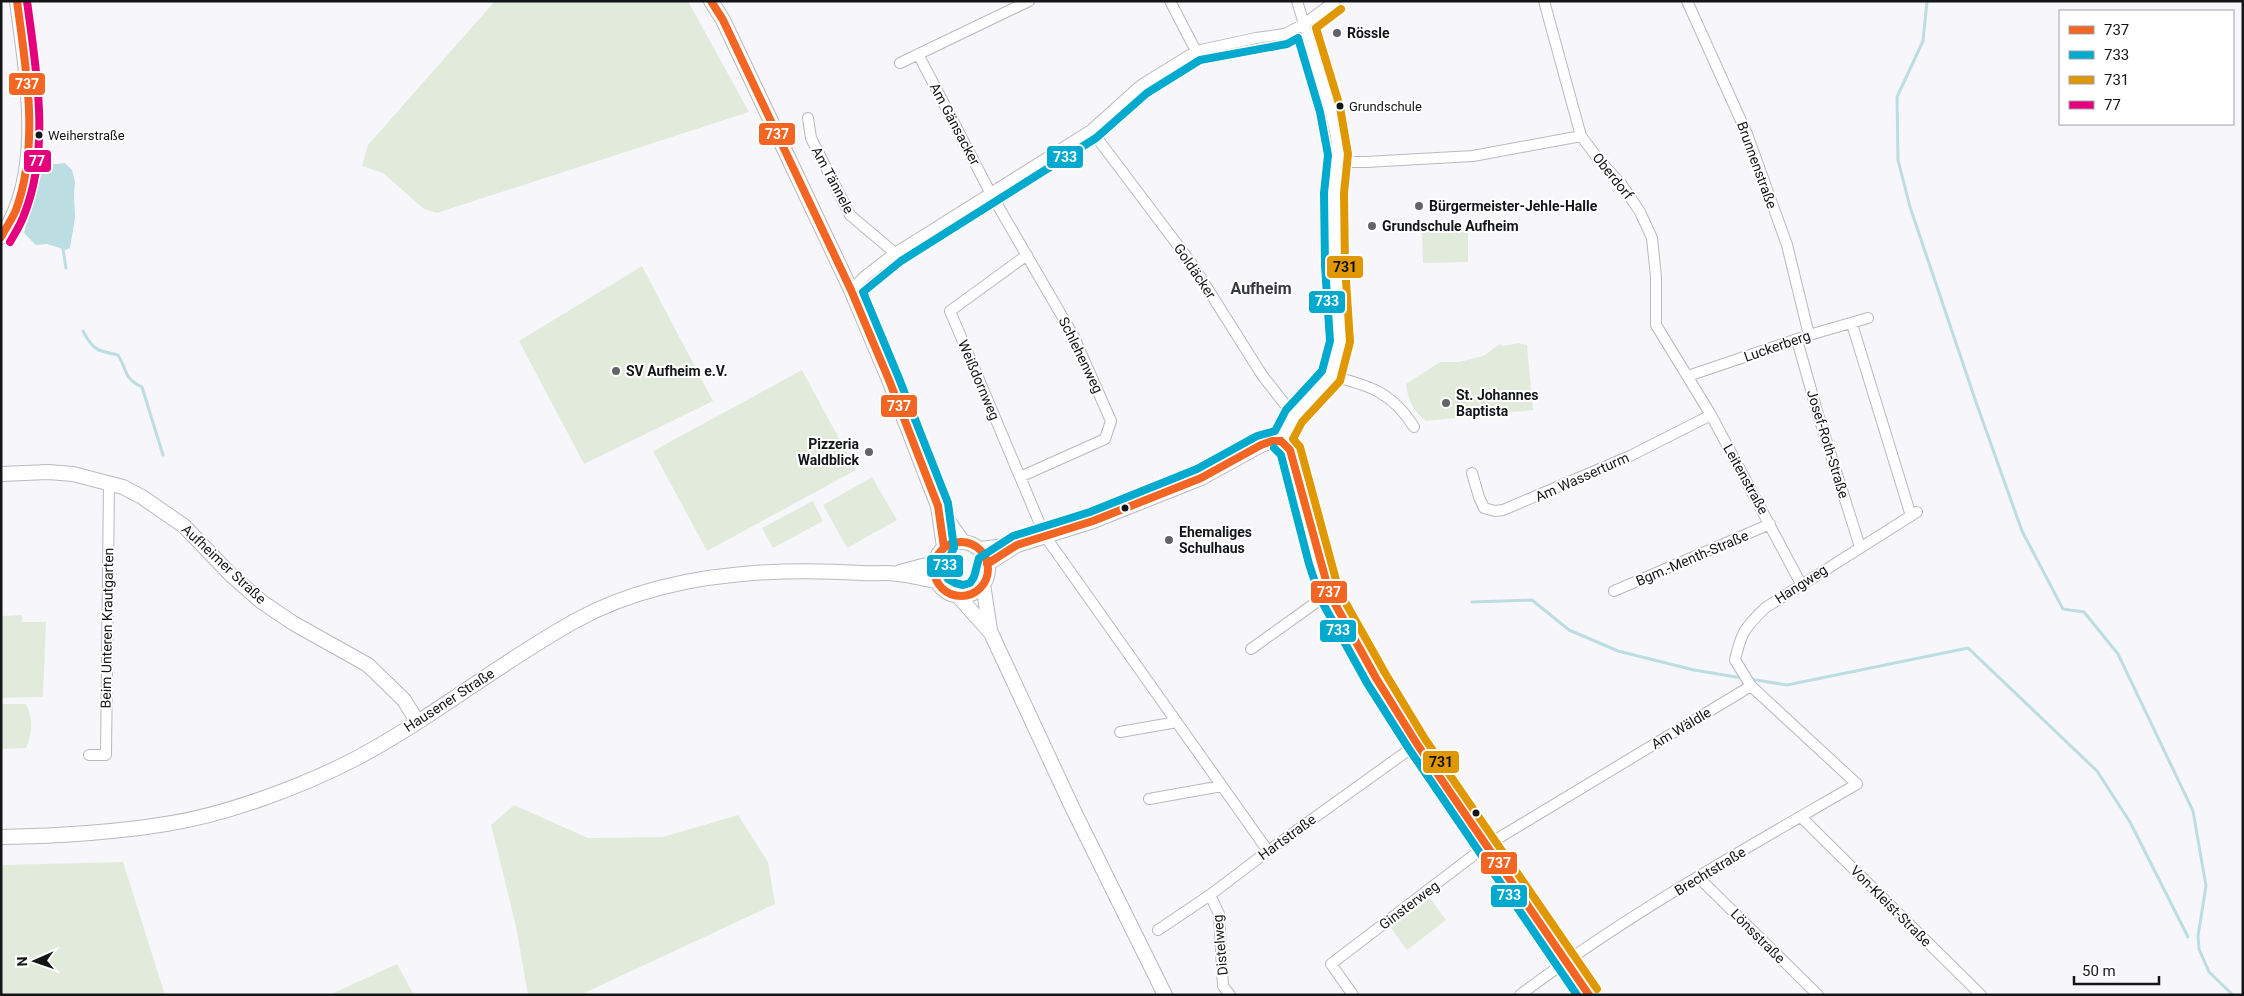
<svg xmlns="http://www.w3.org/2000/svg" width="2244" height="996" font-family="Roboto,sans-serif">
  <style>
    .green { fill: #e2ebdb }
    .water { fill: #bcdde1 }
    .lines { fill: none; stroke-linecap: round; stroke-linejoin: round }
    .stream { stroke: #bcdde1; stroke-width: 3 }
    .street-casing { stroke: #bababd; stroke-width: 12 }
    .secondary-casing { stroke: #bababd; stroke-width: 16 }
    .street { stroke: #fefefe; stroke-width: 10 }
    .secondary { stroke: #fefefe; stroke-width: 14 }
    .bus-1-casing { stroke: #fff; stroke-width: 11 }
    .bus-2-casing { stroke: #fff; stroke-width: 11 }
    .bus-3-casing { stroke: #fff; stroke-width: 11 }
    .bus-4-casing { stroke: #fff; stroke-width: 11 }
    .bus-1 { stroke: #f26522; stroke-width: 8 }
    .bus-2 { stroke: #00a9ce; stroke-width: 8 }
    .bus-3 { stroke: #e09802; stroke-width: 8 }
    .bus-4 { stroke: #e5007d; stroke-width: 8 }
    .poi-dot { fill: #636467; stroke: #fff; stroke-width: 2 }
    .bus-dot { fill: #141517; stroke: #fff; stroke-width: 2 }
    .labels { text-anchor: middle; dominant-baseline: central; stroke-width: 4; stroke-linejoin: round; paint-order: stroke }
    .bus-label { font-size: 13px; fill: #141517; stroke: #fff; text-anchor: start }
    .poi-label { font-size: 14px; font-weight: bold; fill: #141517; stroke: #fff; text-anchor: start }
    .street-label { font-size: 14px; fill: #141517; stroke: #fff }
    .quarter-label { font-size: 16px; font-weight: bold; fill: #37383d; stroke: #fff }
    .line-badge { stroke: #fff; stroke-width: 2 }
    .badge-label { font-size: 14px; text-anchor: middle; font-weight: bold; fill: #fff }
    .pale-badge-label { font-size: 14px; text-anchor: middle; font-weight: bold; fill: #111 }
  </style>
  <rect width="100%" height="100%" fill="#f7f7fb"/>
  <path class="green" d="M 495,1 L 688,1 L 749,112 L 437,213 L 424,209 L 383,173 L 362,166 L 368,145 Z
    M 1422,230 L 1468,230 L 1468,262 L 1423,263 Z
    M 642,266 L 713,401 L 584,464 L 519,341 Z
    M 1518,343 L 1527,345 L 1533,410 L 1426,421 C 1413,411 1408,400 1406,384 L 1440,362 L 1459,362 L 1483,356 L 1500,344 L 1503,346 Z
    M 802,370 L 856,470 L 707,551 L 653,451 Z
    M 872,477 L 897,520 L 847,548 L 823,505 Z
    M 813,501 L 823,521 L 773,548 L 762,528 Z
    M 22,615 L 22,622 L 46,622 L 43,697 L 1,698 L 1,616 Z
    M 1,704 L 26,704 C 34,719 32,733 26,748 L 1,749 Z
    M 514,805 L 588,838 L 663,837 L 738,815 L 768,862 L 775,904 L 580,995 L 528,995 L 516,926 L 491,825 Z
    M 123,862 L 165,995 L 1,995 L 1,865 Z
    M 1430,898 L 1446,920 L 1407,950 L 1391,928 Z
    M 397,964 L 414,995 L 329,995 Z"/>
  <path class="water" d="M 65,163 L 72,170 L 75,182 L 74,195 L 75,218 L 70,248 L 66,250 L 47,244 L 36,245 L 24,233 L 41,171 L 47,165 Z"/>
  <g class="lines">
    <path class="stream" d="M 1927,1 L 1923,41 L 1897,97 L 1898,160 L 1910,207 L 1977,405 L 2022,531 L 2063,609 L 2084,612 L 2118,654 L 2193,811 L 2206,886 L 2198,936 L 2199,949 L 2209,972 L 2233,995
      M 63,249 L 66,268
      M 83,331 C 93,350 97,351 118,355 C 128,371 123,378 142,387 L 163,455
      M 1472,602 L 1532,600 L 1569,630 L 1618,651 L 1694,670 L 1742,678
      M 1750,679 L 1787,685 L 1968,648 L 2097,771 L 2130,822 L 2188,937"/>
    <defs>
      <path id="street" d="M 1170,1 L 1196,51
        M 1544,1 L 1581,136 L 1599,160 L 1622,185 L 1640,212 L 1652,238 L 1656,277 L 1656,325 L 1711,415 L 1801,584
        M 1687,1 L 1747,134 L 1787,245 L 1809,335
        M 918,54 L 991,194 L 1073,335 L 1111,421 L 1105,439 L 1020,477
        M 900,63 L 1029,1
        M 808,118 L 811,138 L 850,215 L 895,253
        M 1091,130 L 1192,264 L 1262,375 L 1294,416
        M 1337,162 L 1366,162 L 1473,156 L 1581,136
        M 1027,255 L 950,311 L 1045,536 L 1268,851
        M 851,290 L 865,276 L 895,253 L 1091,130 L 1141,85 L 1196,51 L 1256,38 L 1285,34 L 1304,24 L 1335,1
        M 1852,324 L 1911,516
        M 1797,340 L 1817,411 L 1860,547
        M 1331,376 C 1369,385 1392,392 1414,427
        M 1688,376 L 1809,335 L 1868,318
        M 1281,441 L 1294,416 L 1331,376 L 1340,342 L 1335,265 L 1334,193 L 1338,155 L 1336,137 L 1330,109 L 1297,1
        M 1472,473 L 1479,497 L 1484,508 L 1495,511 L 1503,510 L 1630,456 L 1711,415
        M 1614,591 L 1770,524
        M 1251,649 L 1318,601 L 1330,595
        M 1751,686 L 1735,660 C 1741,633 1745,627 1765,608 L 1917,512
        M 1120,732 L 1177,722
        M 89,755 L 106,755 L 109,484
        M 1149,799 L 1222,786
        M 1801,817 L 1981,995
        M 1698,877 L 1818,995
        M 1210,895 L 1219,914 L 1223,986 L 1230,995
        M 1158,930 L 1210,895 L 1268,851 L 1417,744
        M 1353,995 L 1331,964 L 1487,845 L 1751,686 L 1857,784 C 1743,850 1626,915 1520,995"/>
      <path id="secondary" d="M 711,1 L 723,20 L 851,290 L 889,380 L 938,506 L 944,547
        M 1,237 C 46,173 26,74 17,1
        M 1,474 L 48,472 L 73,474 L 123,487 L 142,497 L 184,526 L 231,575 L 262,602 L 293,623 L 368,665 L 404,700 L 417,721
        M 941,511 L 963,542
        M934 569a27 27 0 1 1 54 0a27 27 0 1 1-54 0Z
        M 979,549 L 1016,545
        M 987,564 L 1017,545 L 1093,521 L 1201,478 L 1261,445 C 1274,440 1280,440 1290,450 L 1319,561 L 1330,595 L 1376,678 L 1417,744 L 1589,995
        M 900,572 L 934,563
        M 983,584 L 990,630
        M 958,596 L 991,633 L 1072,807 L 1165,995
        M 1,837 C 57,836 111,833 166,824 C 225,815 301,787 355,759 C 431,719 499,663 575,621 C 660,574 768,567 862,573 C 874,574 886,572 897,574 C 911,575 924,579 937,581"/>
    </defs>
    <use href="#street" class="street-casing"/>
    <use href="#secondary" class="secondary-casing"/>
    <use href="#street" class="street"/>
    <use href="#secondary" class="secondary"/>
    <defs>
      <path id="bus-1" d="M 711,1 L 723,20 L 851,290 L 889,380 L 938,506 L 944,547
        M 1,237 C 6,228 12,219 16,210 C 40,143 26,70 17,1
        M 1281,441 L 1290,450 L 1330,595 L 1376,678 L 1417,744 L 1589,995
        M934 569a27 27 0 1 1 54 0a27 27 0 1 1-54 0Z
        M 987,564 L 1017,545 L 1093,521 L 1201,478 L 1261,445 L 1272,441 L 1281,441"/>
      <path id="bus-2" d="M 1298,38 L 1320,112 L 1328,155 L 1324,193 L 1325,266 L 1330,341 L 1322,371 L 1286,410 L 1275,431 L 1257,436 L 1197,469 L 1090,512 L 1013,536 L 979,558 L 974,577 L 970,583 L 963,585 L 955,583 L 948,579 L 944,572 L 945,565 L 954,548 L 948,503 L 898,376 L 863,292 L 901,261 L 1096,138 L 1147,93 L 1200,60 L 1287,44 Z
        M 1274,448 L 1281,455 L 1309,564 L 1321,600 L 1367,683 L 1409,749 L 1577,995"/>
      <path id="bus-3" d="M 1341,9 L 1316,28 L 1340,107 L 1348,154 L 1344,193 L 1345,265 L 1350,342 L 1340,381 L 1302,422 L 1293,439 L 1300,447 L 1339,591 L 1385,673 L 1425,739 L 1597,989"/>
      <path id="bus-4" d="M 10,242 C 15,233 21,224 24,215 C 51,148 36,70 27,1"/>
    </defs>
    <use href="#bus-1" class="bus-1-casing"/>
    <use href="#bus-2" class="bus-2-casing"/>
    <use href="#bus-3" class="bus-3-casing"/>
    <use href="#bus-4" class="bus-4-casing"/>
    <use href="#bus-1" class="bus-1"/>
    <use href="#bus-2" class="bus-2"/>
    <use href="#bus-3" class="bus-3"/>
    <use href="#bus-4" class="bus-4"/>
  </g>
  <g class="poi-dot">
    <circle cx="1337" cy="33" r="5"/>
    <circle cx="1419" cy="206" r="5"/>
    <circle cx="1372" cy="226" r="5"/>
    <circle cx="616" cy="371" r="5"/>
    <circle cx="1446" cy="403" r="5"/>
    <circle cx="869" cy="452" r="5"/>
    <circle cx="1169" cy="540" r="5"/>
  </g>
  <g class="bus-dot">
    <circle cx="1340" cy="106" r="4.5"/>
    <circle cx="39" cy="135" r="4.5"/>
    <circle cx="1125" cy="508" r="4.5"/>
    <circle cx="1476" cy="813" r="4.5"/>
  </g>
  <g class="labels">
    <g class="bus-label">
      <text x="1349" y="106">Grundschule</text>
      <text x="48" y="135">Weiherstraße</text>
    </g>
    <g class="poi-label">
      <text x="1347" y="33">Rössle</text>
      <text x="1429" y="206">Bürgermeister-Jehle-Halle</text>
      <text x="1382" y="226">Grundschule Aufheim</text>
      <text x="626" y="371">SV Aufheim e.V.</text>
      <text x="1456" y="395">St. Johannes<tspan x="1456" dy="16">Baptista</tspan></text>
      <text x="859" y="444" text-anchor="end">Pizzeria<tspan x="859" dy="16">Waldblick</tspan></text>
      <text x="1179" y="532">Ehemaliges<tspan x="1179" dy="16">Schulhaus</tspan></text>
    </g>
    <g class="street-label">
      <text transform="translate(955 124) rotate(62)">Am Gänsacker</text>
      <text transform="translate(1757 165) rotate(70)">Brunnenstraße</text>
      <text transform="translate(1613 176) rotate(51)">Oberdorf</text>
      <text transform="translate(833 180) rotate(62)">Am Tännele</text>
      <text transform="translate(1195 271) rotate(56)">Goldäcker</text>
      <text transform="translate(1777 346) rotate(-19)">Luckerberg</text>
      <text transform="translate(1081 355) rotate(64)">Schlehenweg</text>
      <text transform="translate(979 380) rotate(67)">Weißdornweg</text>
      <text transform="translate(1828 444) rotate(73)">Josef-Roth-Straße</text>
      <text transform="translate(1582 477) rotate(-24)">Am Wasserturm</text>
      <text transform="translate(1746 479) rotate(61)">Leitenstraße</text>
      <text transform="translate(1692 558) rotate(-23)">Bgm.-Menth-Straße</text>
      <text transform="translate(224 564) rotate(43)">Aufheimer Straße</text>
      <text transform="translate(1801 584) rotate(-33)">Hangweg</text>
      <text transform="translate(107 628) rotate(-89)">Beim Unteren Krautgarten</text>
      <text transform="translate(449 700) rotate(-33)">Hausener Straße</text>
      <text transform="translate(1681 728) rotate(-31)">Am Wäldle</text>
      <text transform="translate(1287 837) rotate(-36)">Hartstraße</text>
      <text transform="translate(1710 871) rotate(-31)">Brechtstraße</text>
      <text transform="translate(1409 905) rotate(-37)">Ginsterweg</text>
      <text transform="translate(1891 906) rotate(45)">Von-Kleist-Straße</text>
      <text transform="translate(1758 936) rotate(45)">Lönsstraße</text>
      <text transform="translate(1220 945) rotate(-95)">Distelweg</text>
    </g>
    <g class="quarter-label">
      <text x="1261" y="288">Aufheim</text>
    </g>
  </g>
  <g class="line-badge">
    <rect x="8" y="72" width="38" height="24" rx="5" fill="#f26522"/>
    <rect x="758" y="122" width="38" height="24" rx="5" fill="#f26522"/>
    <rect x="1046" y="145" width="38" height="24" rx="5" fill="#00a9ce"/>
    <rect x="23" y="149" width="29" height="24" rx="5" fill="#e5007d"/>
    <rect x="1326" y="255" width="38" height="24" rx="5" fill="#e09802"/>
    <rect x="1308" y="290" width="38" height="24" rx="5" fill="#00a9ce"/>
    <rect x="880" y="394" width="38" height="24" rx="5" fill="#f26522"/>
    <rect x="926" y="554" width="38" height="24" rx="5" fill="#00a9ce"/>
    <rect x="1310" y="580" width="38" height="24" rx="5" fill="#f26522"/>
    <rect x="1319" y="619" width="38" height="24" rx="5" fill="#00a9ce"/>
    <rect x="1422" y="750" width="38" height="24" rx="5" fill="#e09802"/>
    <rect x="1480" y="851" width="38" height="24" rx="5" fill="#f26522"/>
    <rect x="1490" y="884" width="38" height="24" rx="5" fill="#00a9ce"/>
  </g>
  <g class="badge-label">
    <text x="27" y="89">737</text>
    <text x="777" y="139">737</text>
    <text x="1065" y="162">733</text>
    <text x="37" y="166">77</text>
    <text x="1327" y="306">733</text>
    <text x="899" y="411">737</text>
    <text x="945" y="570">733</text>
    <text x="1329" y="597">737</text>
    <text x="1338" y="635">733</text>
    <text x="1499" y="868">737</text>
    <text x="1509" y="900">733</text>
  </g>
  <g class="pale-badge-label">
    <text x="1345" y="272">731</text>
    <text x="1441" y="767">731</text>
  </g>
  <rect width="2244" height="996" fill="none" stroke="#141517" stroke-width="5"/>
  <rect x="2059" y="10" width="175" height="115" fill="#ffffff" stroke="#a1a1a2"/>
  <rect x="2069" y="26" width="25" height="8" fill="#f26522" stroke="#a1a1a2"/>
  <text x="2104" y="35" font-size="15" fill="#141517">737</text>
  <rect x="2069" y="51" width="25" height="8" fill="#00a9ce" stroke="#a1a1a2"/>
  <text x="2104" y="60" font-size="15" fill="#141517">733</text>
  <rect x="2069" y="76" width="25" height="8" fill="#e09802" stroke="#a1a1a2"/>
  <text x="2104" y="85" font-size="15" fill="#141517">731</text>
  <rect x="2069" y="101" width="25" height="8" fill="#e5007d" stroke="#a1a1a2"/>
  <text x="2104" y="110" font-size="15" fill="#141517">77</text>
  <g transform="translate(35 961) rotate(268)" stroke="#ffffff" stroke-width="4" paint-order="stroke">
  <path d="M0-4L9 19L0 12L-9 19Z" fill="#141517"/>
  <text y="-8" font-size="14" font-weight="bold" text-anchor="middle" fill="#141517">N</text>
  </g>
  <path d="M2074 976v8h85v-8" fill="none" stroke="#141517" stroke-width="2.5"/>
  <text x="2082" y="976" font-size="15" fill="#141517" stroke="#ffffff" stroke-width="4" paint-order="stroke">50 m</text>
</svg>
